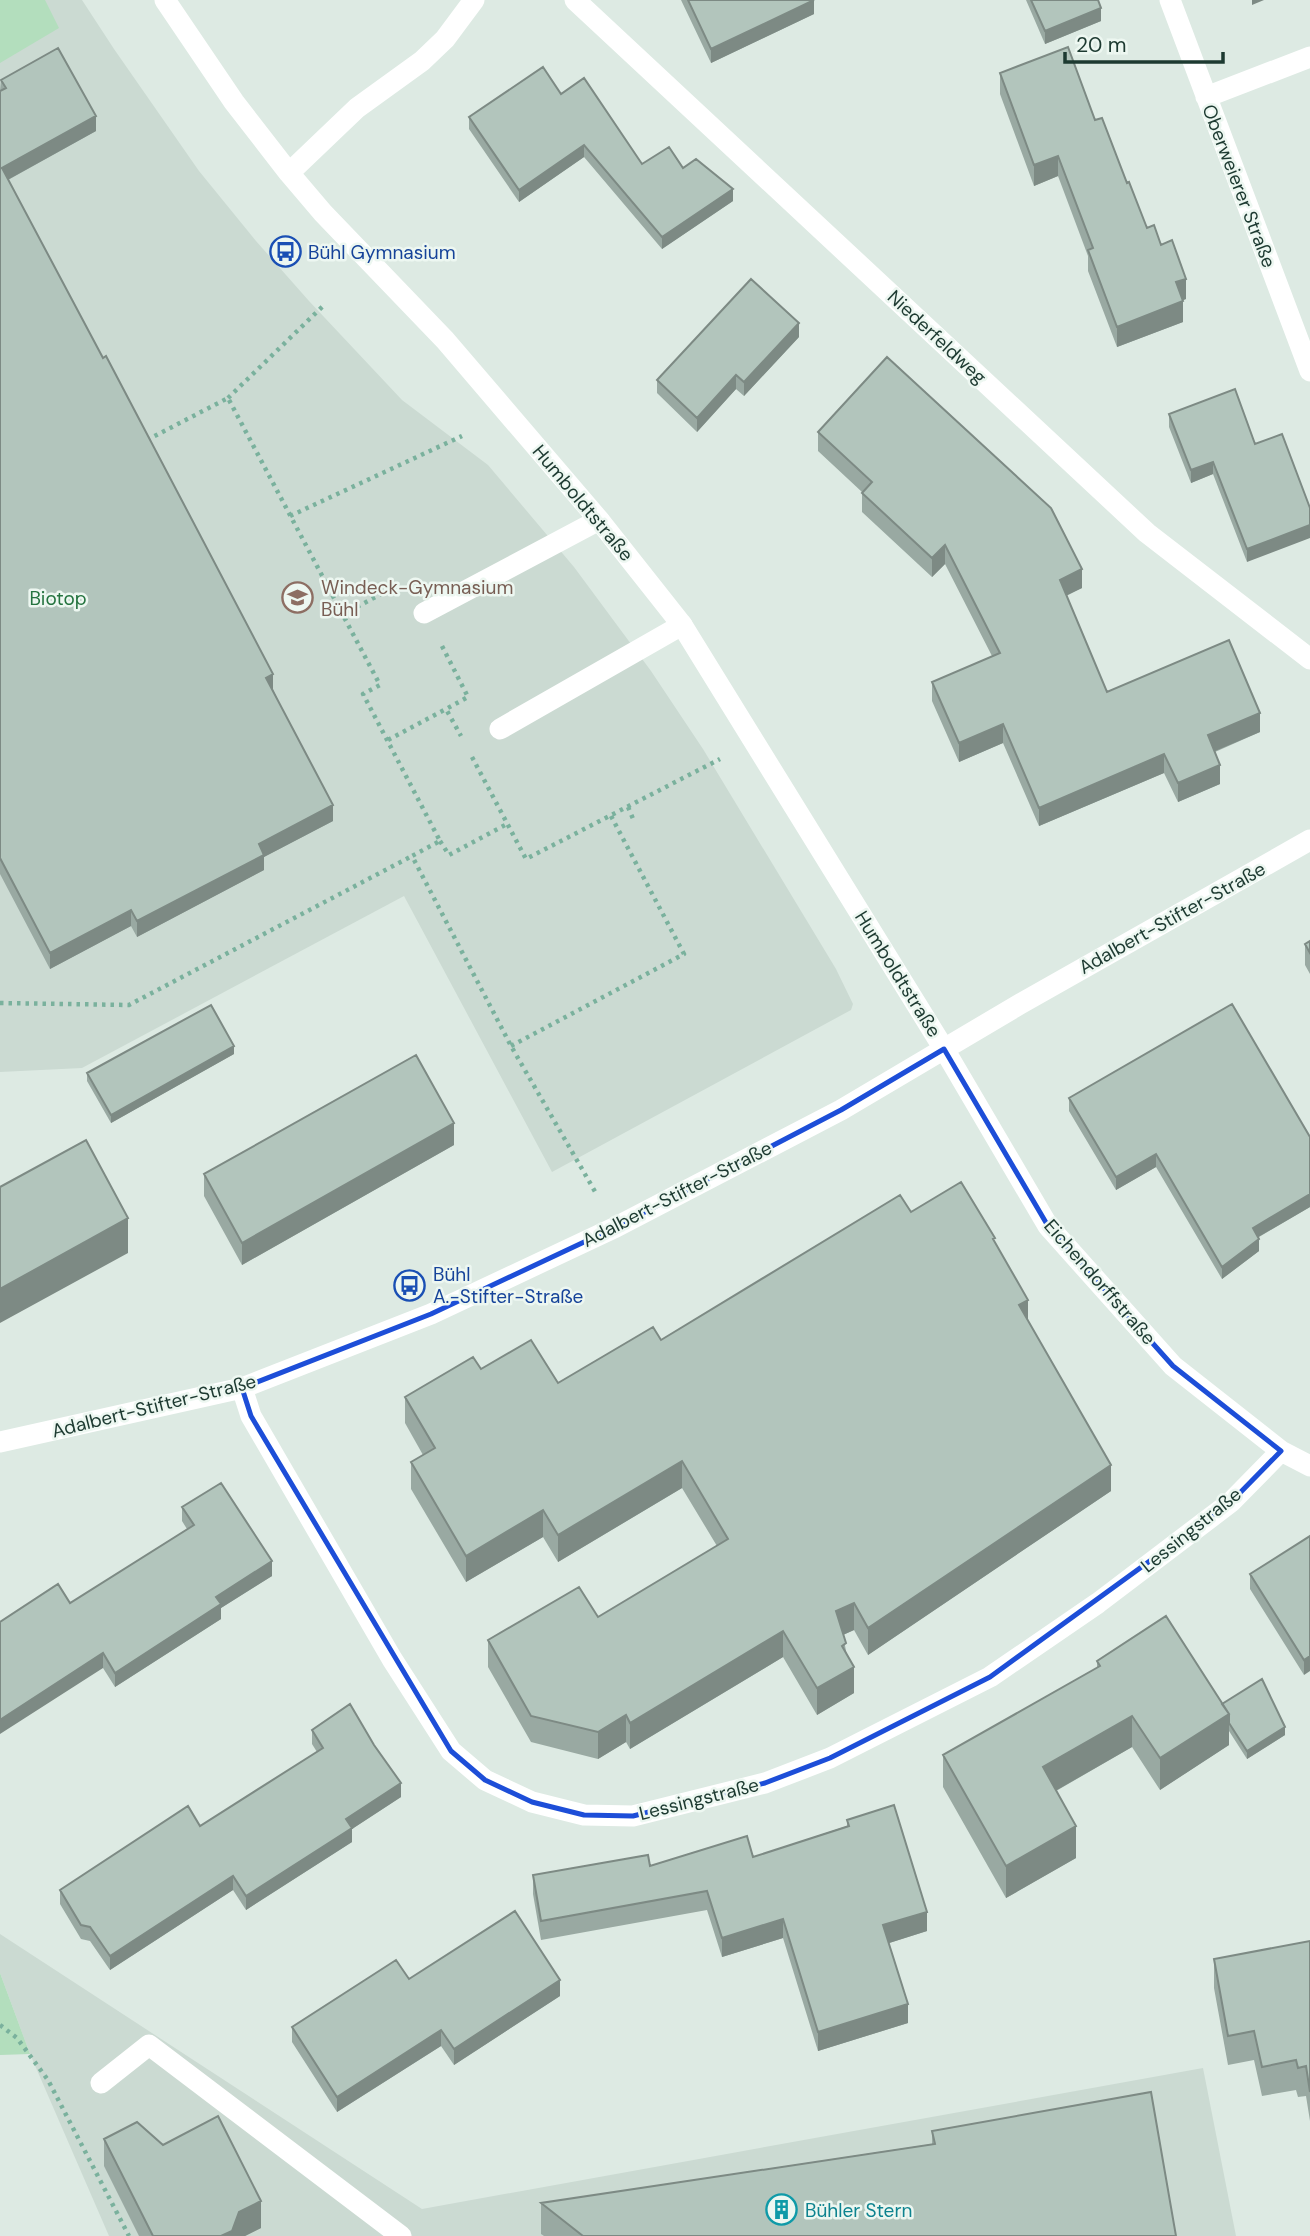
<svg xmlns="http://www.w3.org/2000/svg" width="1310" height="2236" font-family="'DM Sans',sans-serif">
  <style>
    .built { fill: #cbdad2 }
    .green { fill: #b3debd }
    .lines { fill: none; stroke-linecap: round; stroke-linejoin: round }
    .path { stroke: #7ab19d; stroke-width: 4.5; stroke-dasharray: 3.5 5; stroke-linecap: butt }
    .service { stroke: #fff; stroke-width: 21 }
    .minor { stroke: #fff; stroke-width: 21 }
    .wall { fill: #99a9a2 }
    .shaded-wall { fill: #7d8a84 }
    .building { fill: #b2c5bc; stroke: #7d8a84; stroke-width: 2 }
    .marked { fill: none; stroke: #1d4ed8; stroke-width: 5; stroke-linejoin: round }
    .labels { text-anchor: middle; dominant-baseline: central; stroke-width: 5; stroke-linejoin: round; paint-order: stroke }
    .street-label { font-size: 19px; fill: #1d3a31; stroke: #edf7f1 }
    .transit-label { font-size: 19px; fill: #164399; stroke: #edf7f1; text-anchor: start }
    .education-label { font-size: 19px; fill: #785e54; stroke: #edf7f1; text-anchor: start }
    .park-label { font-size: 19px; fill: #257440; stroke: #edf7f1 }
    .culture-label { font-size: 19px; fill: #0d838f; stroke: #edf7f1; text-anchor: start }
  </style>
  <rect width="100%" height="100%" fill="#ddeae3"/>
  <path class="built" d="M 0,0 L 82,0 L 114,49 L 199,171 L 256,241 L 309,301 L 402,400 L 488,465 L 574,567 L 651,671 L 703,749 L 836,969 L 853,1004 L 851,1010 L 552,1172 L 404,896 L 82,1068 L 0,1072 Z
    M 0,1934 L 422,2209 L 1203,2068 L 1236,2236 L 109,2236 L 30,2054 L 0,1973 Z"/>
  <path class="green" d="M 0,0 L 45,0 L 59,28 L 0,63 Z
    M 0,1973 L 30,2054 L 0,2055 Z"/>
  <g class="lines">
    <path class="path" d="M 228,398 L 323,306
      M 147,440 L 228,398 L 380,685 L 363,694 L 440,841 L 412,856 L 511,1046 L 597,1195
      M 290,516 L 462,436
      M 342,615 L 394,587
      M 442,646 L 468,697 L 446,709 L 461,736
      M 388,740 L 446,709
      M 472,757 L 526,859 L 720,759
      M 628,807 L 634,821
      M 440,841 L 449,855 L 507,824
      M 0,1003 L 129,1005 L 412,856
      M 511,1046 L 684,954 L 611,816
      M 0,2025 L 17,2038 L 48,2080 L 129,2236"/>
    <path class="service" d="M 424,613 L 599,520
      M 500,729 L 682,625
      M 101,2083 L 149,2045 L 401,2236"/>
    <path class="minor" d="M 165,0 L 234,102 L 289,173 L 323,213 L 445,340 L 599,520 L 682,625 L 944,1049 L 1048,1226 L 1173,1366 L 1281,1451 L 1310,1466
      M 575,0 L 1147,533 L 1310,659
      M 1170,0 L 1310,371
      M 1206,97 L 1310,57
      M 289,173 L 357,108 L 422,61 L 445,39 L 474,0
      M 242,1388 L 251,1416 L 392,1659 L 451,1751 L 485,1780 L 532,1802 L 584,1815 L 633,1816 L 765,1783 L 830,1758 L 990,1677 L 1098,1603 L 1231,1502 L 1281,1451
      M 0,1442 L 242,1388 L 431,1314 L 616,1227 L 841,1110 L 1020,1004 L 1310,840"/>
  </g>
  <path class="wall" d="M 681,0 L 814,0 L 814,14 L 711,63 Z
    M 1026,0 L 1098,0 L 1101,21 L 1045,44 Z
    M 1000,73 L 1095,120 L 1127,183 L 1147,228 L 1161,245 L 1186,299 L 1183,300 L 1183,322 L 1117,347 L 1088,271 L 1088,256 L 1058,176 L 1034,186 L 1000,94 Z
    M 1,80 L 96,131 L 8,180 L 273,689 L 333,821 L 264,857 L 264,870 L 137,937 L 131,926 L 50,969 L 0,874 L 0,91 Z
    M 561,94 L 642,164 L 683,168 L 733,201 L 662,249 L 584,157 L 519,202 L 469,129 L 469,117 Z
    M 799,337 L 744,396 L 736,389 L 697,432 L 657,393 L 657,380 Z
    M 1169,414 L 1255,444 L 1247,562 L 1213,474 L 1191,483 L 1169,427 Z
    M 818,432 L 1082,588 L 1066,595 L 1107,692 L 1260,732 L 1215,752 L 1220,784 L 1178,802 L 1164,773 L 1039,826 L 1003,743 L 959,762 L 932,701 L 932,682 L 992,656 L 945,564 L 932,577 L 862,512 L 862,492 L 818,451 Z
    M 1310,941 L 1310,974 L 1305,965 L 1305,944 Z
    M 234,1054 L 111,1123 L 87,1081 L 87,1073 Z
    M 1069,1098 L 1310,1137 L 1310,1207 L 1259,1237 L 1259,1251 L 1222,1279 L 1156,1167 L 1116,1190 L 1069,1111 Z
    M 454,1145 L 242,1265 L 204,1196 L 204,1174 Z
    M 911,1212 L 995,1243 L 1028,1321 L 1111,1491 L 868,1655 L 854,1630 L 843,1635 L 854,1693 L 817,1715 L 783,1657 L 630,1749 L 626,1742 L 598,1759 L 531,1742 L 488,1667 L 488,1640 L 598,1617 L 717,1546 L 682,1488 L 558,1562 L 543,1537 L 466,1582 L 411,1489 L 411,1462 L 423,1455 L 405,1423 L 405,1397 L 481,1369 L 558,1383 L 661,1340 Z
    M 182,1507 L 272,1576 L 221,1608 L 221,1619 L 115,1687 L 103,1668 L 70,1603 L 187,1529 L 182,1521 Z
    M 1310,1536 L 1304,1675 L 1250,1589 L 1250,1574 Z
    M 1097,1661 L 1222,1704 L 1285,1735 L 1247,1759 L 1229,1731 L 1229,1745 L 1160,1790 L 1132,1747 L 1056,1791 L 1076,1858 L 1006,1898 L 943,1787 L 943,1755 L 1097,1668 Z
    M 312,1730 L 401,1797 L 352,1829 L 352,1842 L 246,1910 L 233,1890 L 110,1970 L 90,1941 L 81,1939 L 60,1904 L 60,1890 L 200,1826 L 317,1752 L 312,1744 Z
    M 847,1820 L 927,1931 L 889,1943 L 908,2023 L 818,2051 L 783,1938 L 722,1957 L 707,1910 L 541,1940 L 533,1894 L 533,1875 L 753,1857 L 847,1826 Z
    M 1310,1941 L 1310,2121 L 1306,2096 L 1298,2097 L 1296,2090 L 1262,2096 L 1254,2060 L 1228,2065 L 1214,1988 L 1214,1959 Z
    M 409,1979 L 560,1996 L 454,2065 L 441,2046 L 337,2112 L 292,2042 L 292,2027 Z
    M 932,2131 L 1176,2236 L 544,2236 L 541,2234 L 541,2203 L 932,2144 Z
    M 104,2139 L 163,2145 L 261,2228 L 245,2236 L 139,2236 L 104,2166 Z"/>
  <path class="shaded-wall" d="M 814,0 L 814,14 L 711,63 L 711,49 Z
    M 1252,0 L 1264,0 L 1252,5 Z
    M 1101,8 L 1101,21 L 1045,44 L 1045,31 Z
    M 96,116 L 96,131 L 2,183 L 2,168 Z
    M 584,145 L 584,157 L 519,202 L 519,190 Z
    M 1058,156 L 1058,176 L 1034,186 L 1034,165 Z
    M 733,189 L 733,201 L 662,249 L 662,237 Z
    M 1186,279 L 1186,299 L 1176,303 L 1176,282 Z
    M 1183,301 L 1183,322 L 1117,347 L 1117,327 Z
    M 799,323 L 799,337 L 744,396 L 744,382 Z
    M 736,375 L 736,389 L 697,432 L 697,418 Z
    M 1213,462 L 1213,474 L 1191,483 L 1191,470 Z
    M 1310,525 L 1310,538 L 1247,562 L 1247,549 Z
    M 945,545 L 945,564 L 932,577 L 932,558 Z
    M 1082,569 L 1082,588 L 1060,599 L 1060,580 Z
    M 273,674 L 273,689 L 266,693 L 266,678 Z
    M 1260,713 L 1260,732 L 1208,754 L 1208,735 Z
    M 1003,724 L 1003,743 L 959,762 L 959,743 Z
    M 1164,754 L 1164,773 L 1039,826 L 1039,808 Z
    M 1220,765 L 1220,784 L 1178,802 L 1178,783 Z
    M 333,805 L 333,821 L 264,857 L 264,870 L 137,937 L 137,921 L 259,844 Z
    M 131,910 L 131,926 L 50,969 L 50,953 Z
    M 234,1046 L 234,1054 L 111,1123 L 111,1115 Z
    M 454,1123 L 454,1145 L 242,1265 L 242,1243 Z
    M 1156,1154 L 1156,1167 L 1116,1190 L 1116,1177 Z
    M 1310,1194 L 1310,1207 L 1253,1240 L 1253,1228 Z
    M 128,1218 L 128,1253 L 0,1323 L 0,1289 Z
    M 1259,1239 L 1259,1251 L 1222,1279 L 1222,1267 Z
    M 1028,1300 L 1028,1327 L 1019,1305 Z
    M 682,1461 L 682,1488 L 558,1562 L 558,1535 Z
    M 1111,1465 L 1111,1491 L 868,1655 L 868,1628 Z
    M 543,1510 L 543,1537 L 466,1582 L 466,1556 Z
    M 272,1561 L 272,1576 L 221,1608 L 221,1619 L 115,1687 L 115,1673 L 216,1597 Z
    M 854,1603 L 854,1630 L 836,1638 L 836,1611 Z
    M 783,1631 L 783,1657 L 630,1749 L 630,1723 Z
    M 103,1653 L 103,1668 L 0,1734 L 0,1720 Z
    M 1310,1656 L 1310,1671 L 1304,1675 L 1304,1660 Z
    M 854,1667 L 854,1693 L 817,1715 L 817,1688 Z
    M 1229,1714 L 1229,1745 L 1160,1790 L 1160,1758 Z
    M 626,1715 L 626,1742 L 598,1759 L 598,1732 Z
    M 1132,1716 L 1132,1747 L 1043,1798 L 1043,1767 Z
    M 1285,1727 L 1285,1735 L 1247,1759 L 1247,1751 Z
    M 401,1783 L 401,1797 L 352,1829 L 352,1842 L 246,1910 L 246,1896 L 346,1819 Z
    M 1076,1826 L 1076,1858 L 1006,1898 L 1006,1866 Z
    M 233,1876 L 233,1890 L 110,1970 L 110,1956 Z
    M 927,1912 L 927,1931 L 883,1945 L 883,1925 Z
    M 783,1919 L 783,1938 L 722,1957 L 722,1938 Z
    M 560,1980 L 560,1996 L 454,2065 L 454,2049 Z
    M 908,2004 L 908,2023 L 818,2051 L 818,2032 Z
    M 441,2030 L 441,2046 L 337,2112 L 337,2097 Z
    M 261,2201 L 261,2228 L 245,2236 L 221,2236 L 239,2212 Z"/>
  <path class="building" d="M 688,0 L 814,0 L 711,49 Z
    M 1031,0 L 1098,0 L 1101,8 L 1045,31 Z
    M 1068,47 L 1095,120 L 1102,118 L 1127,183 L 1129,182 L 1147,228 L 1154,225 L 1161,245 L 1172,240 L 1186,279 L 1176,282 L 1183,301 L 1117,327 L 1088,250 L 1093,248 L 1058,156 L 1034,165 L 1000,73 Z
    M 58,48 L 96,116 L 2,168 L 103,358 L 106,356 L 273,674 L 266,678 L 333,805 L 259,844 L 264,855 L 137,921 L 131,910 L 50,953 L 0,858 L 0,91 L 6,88 L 1,80 Z
    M 543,67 L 561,94 L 584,78 L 642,164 L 669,147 L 683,168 L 696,159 L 733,189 L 662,237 L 584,145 L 519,190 L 469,117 Z
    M 751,279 L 799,323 L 744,382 L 736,375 L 697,418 L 657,380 Z
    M 887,357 L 1051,508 L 1082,569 L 1060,580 L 1107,692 L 1229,640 L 1260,713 L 1208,735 L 1220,765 L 1178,783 L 1164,754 L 1039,808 L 1003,724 L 959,743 L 932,682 L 1000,653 L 945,545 L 932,558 L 862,493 L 872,482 L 818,432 Z
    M 1235,389 L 1255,444 L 1282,434 L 1310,508 L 1310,525 L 1247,549 L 1213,462 L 1191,470 L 1169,414 Z
    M 1310,941 L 1310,953 L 1305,944 Z
    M 1232,1004 L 1310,1137 L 1310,1194 L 1253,1228 L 1259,1239 L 1222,1267 L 1156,1154 L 1116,1177 L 1069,1098 Z
    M 211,1005 L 234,1046 L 111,1115 L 87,1073 Z
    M 416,1055 L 454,1123 L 242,1243 L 204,1174 Z
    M 86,1140 L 128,1218 L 0,1289 L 0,1187 Z
    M 961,1182 L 995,1238 L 993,1239 L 1028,1300 L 1019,1305 L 1111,1465 L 868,1628 L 854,1603 L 836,1611 L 846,1643 L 842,1646 L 854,1667 L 817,1688 L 783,1631 L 630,1723 L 626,1715 L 598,1732 L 531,1716 L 488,1640 L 579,1587 L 598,1617 L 728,1539 L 682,1461 L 558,1535 L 543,1510 L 466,1556 L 411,1462 L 435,1448 L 405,1397 L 473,1357 L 481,1369 L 531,1340 L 558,1383 L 653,1327 L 661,1340 L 900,1195 L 911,1212 Z
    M 221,1483 L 272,1561 L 216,1597 L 221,1604 L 115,1673 L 103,1653 L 0,1720 L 0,1622 L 58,1584 L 70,1603 L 194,1525 L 182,1507 Z
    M 1310,1536 L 1310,1656 L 1304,1660 L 1250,1574 Z
    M 1166,1616 L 1229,1714 L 1160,1758 L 1132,1716 L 1043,1767 L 1076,1826 L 1006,1866 L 943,1755 L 1100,1666 L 1097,1661 Z
    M 1262,1679 L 1285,1727 L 1247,1751 L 1229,1723 L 1229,1714 L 1222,1704 Z
    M 350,1704 L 374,1745 L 401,1783 L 346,1819 L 352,1828 L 246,1896 L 233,1876 L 110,1956 L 90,1927 L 81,1925 L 60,1890 L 188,1806 L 200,1826 L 323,1748 L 312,1730 Z
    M 894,1805 L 927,1912 L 883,1925 L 908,2004 L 818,2032 L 783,1919 L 722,1938 L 707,1891 L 541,1921 L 533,1875 L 648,1855 L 650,1866 L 747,1836 L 753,1857 L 849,1826 L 847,1820 Z
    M 515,1911 L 560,1980 L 454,2049 L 441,2030 L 337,2097 L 292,2027 L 396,1960 L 409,1979 Z
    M 1310,1941 L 1310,2092 L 1306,2066 L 1298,2068 L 1296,2060 L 1262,2067 L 1254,2031 L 1228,2036 L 1214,1959 Z
    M 1151,2092 L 1176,2236 L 583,2236 L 541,2203 L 935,2144 L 932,2131 Z
    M 218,2116 L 261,2201 L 239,2212 L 232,2231 L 221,2236 L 153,2236 L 104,2139 L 137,2122 L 163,2145 Z"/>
  <path class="marked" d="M 944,1049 L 1048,1226 L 1173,1366 L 1281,1451 L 1231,1502 L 990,1677 L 830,1758 L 765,1783 L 633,1816 L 584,1815 L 532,1802 L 485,1780 L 451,1751 L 251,1416 L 242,1388 L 431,1314 L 616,1227 L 841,1110 Z"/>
  <defs>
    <symbol id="bus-ring" viewBox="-11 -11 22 22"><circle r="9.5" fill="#edf7f1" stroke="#1a4fb4" stroke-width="1.5"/><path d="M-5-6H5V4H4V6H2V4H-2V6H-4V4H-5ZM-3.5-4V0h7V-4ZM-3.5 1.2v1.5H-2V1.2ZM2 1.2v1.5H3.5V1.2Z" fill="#1a4fb4"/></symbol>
    <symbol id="school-ring" viewBox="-11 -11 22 22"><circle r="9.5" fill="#edf7f1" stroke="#8d6e63" stroke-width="1.5"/><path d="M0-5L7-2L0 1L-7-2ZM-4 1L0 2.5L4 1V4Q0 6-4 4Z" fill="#8d6e63"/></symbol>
    <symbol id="building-ring" viewBox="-11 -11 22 22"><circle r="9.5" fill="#edf7f1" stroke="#0f9aa8" stroke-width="1.5"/><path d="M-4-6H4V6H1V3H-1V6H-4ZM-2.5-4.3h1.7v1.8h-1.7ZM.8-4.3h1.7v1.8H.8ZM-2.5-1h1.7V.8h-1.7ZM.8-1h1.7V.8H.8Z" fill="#0f9aa8"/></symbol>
  </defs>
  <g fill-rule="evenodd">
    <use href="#bus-ring" x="268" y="234" width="35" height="35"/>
    <use href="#school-ring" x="280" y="580" width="35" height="35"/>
    <use href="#bus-ring" x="392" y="1268" width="35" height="35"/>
    <use href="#building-ring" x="764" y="2192" width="35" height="35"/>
  </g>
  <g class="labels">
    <g class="street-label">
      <text transform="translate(1239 186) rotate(69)">Oberweierer Straße</text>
      <text transform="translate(937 337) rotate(43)">Niederfeldweg</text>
      <text transform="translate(583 503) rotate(50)">Humboldtstraße</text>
      <text transform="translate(1172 918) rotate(-29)">Adalbert-Stifter-Straße</text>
      <text transform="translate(898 974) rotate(58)">Humboldtstraße</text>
      <text transform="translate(677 1194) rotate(-27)">Adalbert-Stifter-Straße</text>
      <text transform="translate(1100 1282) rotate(49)">Eichendorffstraße</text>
      <text transform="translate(154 1406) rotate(-14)">Adalbert-Stifter-Straße</text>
      <text transform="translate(1191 1530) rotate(-39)">Lessingstraße</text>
      <text transform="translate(699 1799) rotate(-14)">Lessingstraße</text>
    </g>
    <g class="transit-label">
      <text x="308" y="252">Bühl Gymnasium</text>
      <text x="433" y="1274">Bühl<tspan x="433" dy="22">A.-Stifter-Straße</tspan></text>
    </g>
    <g class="education-label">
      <text x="321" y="587">Windeck-Gymnasium<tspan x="321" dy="22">Bühl</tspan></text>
    </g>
    <g class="park-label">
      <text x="58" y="598">Biotop</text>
    </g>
    <g class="culture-label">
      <text x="805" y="2210">Bühler Stern</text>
    </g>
  </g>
  <path d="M1065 52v10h158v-10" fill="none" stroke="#1d3a31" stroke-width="3.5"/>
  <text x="1076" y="52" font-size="21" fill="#1d3a31" stroke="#edf7f1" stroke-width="5" paint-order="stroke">20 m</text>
</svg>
